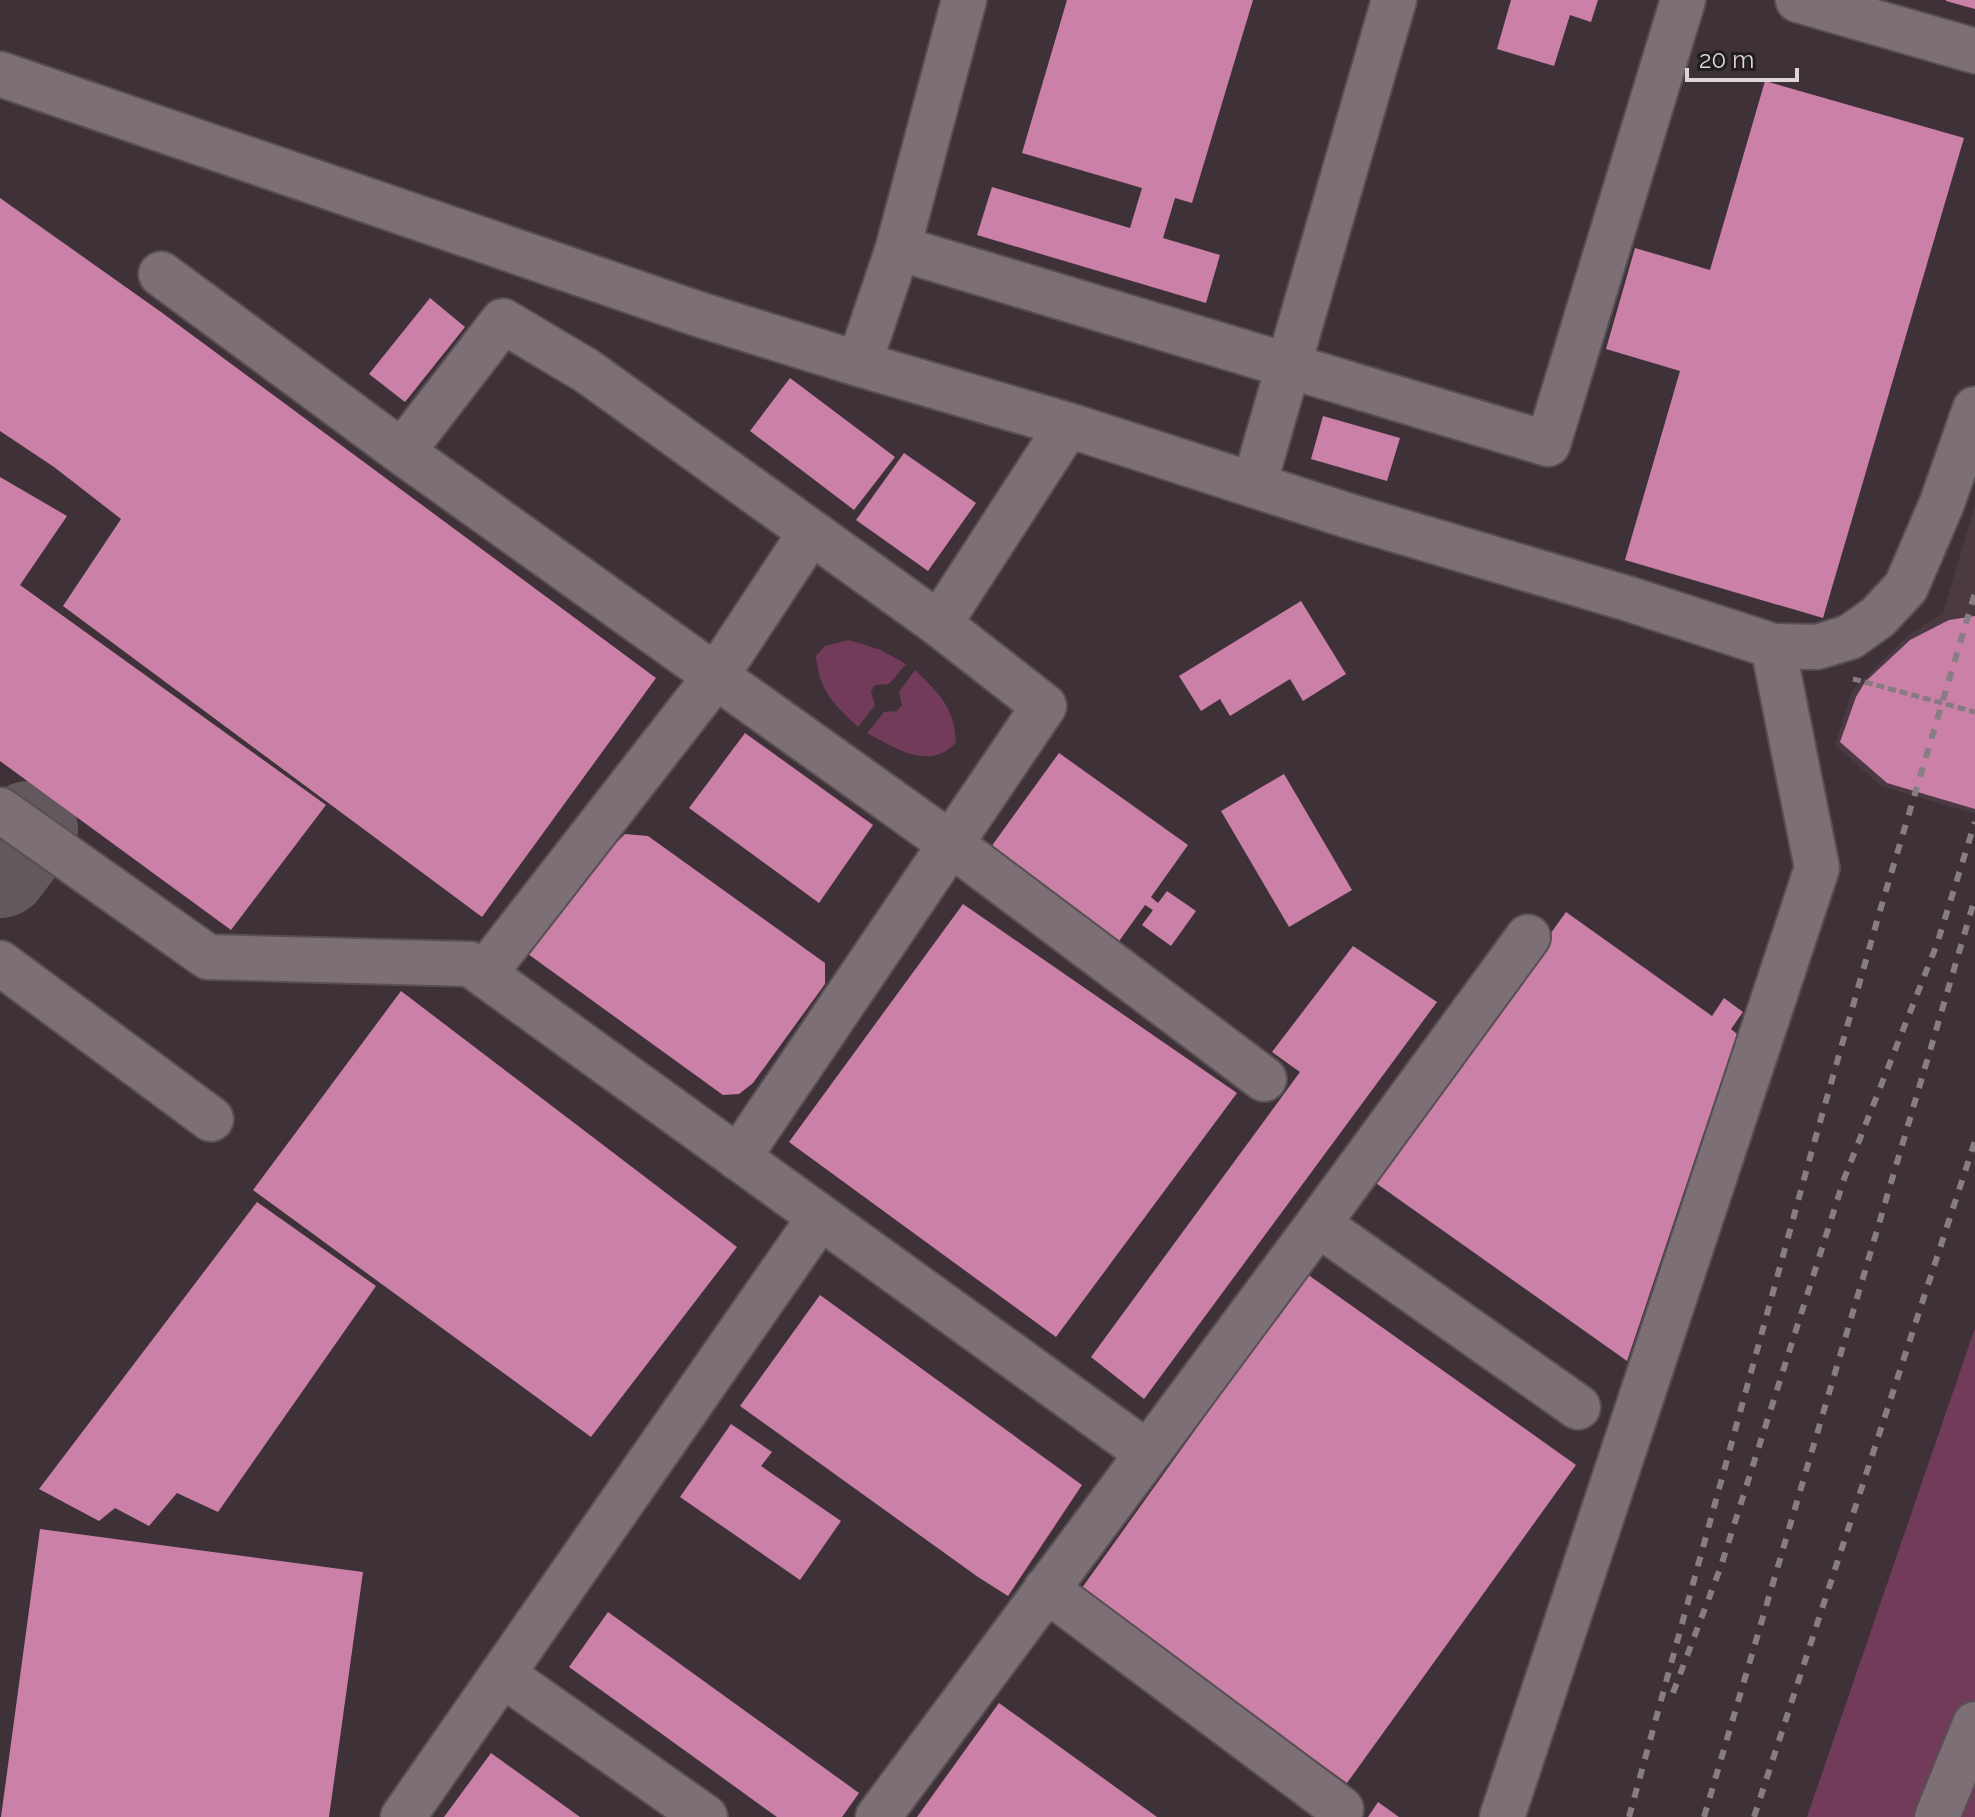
<svg xmlns="http://www.w3.org/2000/svg" width="1975" height="1817" font-family="Raleway,sans-serif">
  <style>
    .built { fill: #4c3a43 }
    .green { fill: #723b5a }
    .lines { fill: none; stroke-linecap: round; stroke-linejoin: round }
    .taxiway { stroke: #62585d; stroke-width: 98 }
    .building { fill: #cb80a8 }
    .minor-casing { stroke: #584f53; stroke-width: 48 }
    .path { stroke: #857b80; stroke-width: 5; stroke-dasharray: 8 4; stroke-linecap: butt }
    .minor { stroke: #7c6f75; stroke-width: 44 }
    .rail { stroke: #877d82; stroke-width: 6; stroke-dasharray: 10 10; stroke-linecap: butt }
    .path-bridge { stroke: #857b80; stroke-width: 5; stroke-dasharray: 8 4; stroke-linecap: butt }
  </style>
  <rect width="100%" height="100%" fill="#3e3238"/>
  <path class="built" d="M 1975,505 L 1975,814 L 1881,786 L 1835,745 L 1852,691 L 1909,635 L 1943,613 Z"/>
  <path class="green" d="M 849,640 L 881,650 L 906,664 L 889,684 L 875,685 L 871,692 L 875,705 L 858,727 C 834,704 819,691 816,656 L 825,646 Z
    M 915,670 C 939,694 954,706 956,742 C 931,772 895,748 867,733 L 884,712 L 897,711 L 902,705 L 899,692 Z
    M 1975,1328 L 1975,1817 L 1807,1817 Z"/>
  <g class="lines">
    <path class="taxiway" d="M 0,869 L 29,830"/>
  </g>
  <path class="building" d="M 1067,0 L 1253,0 L 1192,203 L 1175,198 L 1163,238 L 1220,255 L 1206,303 L 977,235 L 992,187 L 1130,228 L 1142,188 L 1022,153 Z
    M 1511,0 L 1598,0 L 1591,22 L 1570,15 L 1554,66 L 1497,49 Z
    M 1946,0 L 1975,0 L 1975,9 L 1946,1 Z
    M 1765,81 L 1964,138 L 1823,618 L 1625,560 L 1680,371 L 1606,349 L 1635,248 L 1710,270 Z
    M 0,198 L 161,312 L 656,678 L 482,917 L 63,606 L 121,519 L 54,467 L 0,431 Z
    M 430,298 L 465,327 L 405,402 L 369,374 Z
    M 790,378 L 895,457 L 854,510 L 750,431 Z
    M 1323,416 L 1400,438 L 1387,481 L 1311,459 Z
    M 904,453 L 976,503 L 928,571 L 856,520 Z
    M 0,477 L 67,516 L 20,585 L 326,805 L 231,930 L 0,761 Z
    M 1301,601 L 1346,674 L 1303,701 L 1290,679 L 1230,716 L 1220,699 L 1201,711 L 1179,676 Z
    M 1975,616 L 1975,809 L 1887,783 L 1840,742 L 1856,697 L 1865,682 L 1910,640 L 1949,620 Z
    M 745,733 L 873,825 L 819,903 L 689,808 Z
    M 1059,753 L 1188,845 L 1151,897 L 1158,903 L 1167,891 L 1196,911 L 1171,946 L 1142,925 L 1153,910 L 1145,905 L 1117,944 L 988,851 Z
    M 1284,774 L 1352,890 L 1289,927 L 1221,811 Z
    M 625,834 L 648,836 L 825,963 L 825,984 L 753,1083 L 739,1094 L 723,1095 L 528,954 L 606,853 Z
    M 963,904 L 1237,1093 L 1056,1337 L 789,1142 Z
    M 1566,912 L 1712,1016 L 1724,998 L 1743,1012 L 1731,1029 L 1737,1034 L 1627,1361 L 1373,1181 Z
    M 1353,946 L 1437,1002 L 1144,1399 L 1091,1357 L 1300,1072 L 1272,1052 Z
    M 401,991 L 737,1247 L 591,1437 L 253,1190 Z
    M 257,1202 L 376,1286 L 218,1512 L 177,1493 L 149,1526 L 115,1508 L 99,1521 L 39,1489 Z
    M 1307,1274 L 1576,1465 L 1347,1783 L 1079,1592 Z
    M 820,1295 L 1082,1485 L 1008,1596 L 978,1577 L 740,1406 Z
    M 731,1424 L 772,1452 L 761,1466 L 841,1521 L 800,1580 L 680,1497 Z
    M 40,1529 L 363,1572 L 329,1817 L 1,1817 Z
    M 608,1612 L 859,1793 L 842,1817 L 777,1817 L 569,1667 Z
    M 999,1703 L 1157,1817 L 917,1817 Z
    M 491,1753 L 580,1817 L 444,1817 Z
    M 1378,1802 L 1399,1817 L 1368,1817 Z"/>
  <g class="lines">
    <defs>
      <path id="minor" d="M 1798,0 L 1975,51
        M 0,74 L 698,314 L 859,364 L 1068,425 L 1349,516 L 1629,599 L 1773,646 L 1817,647 L 1850,637 L 1878,617 L 1906,587 L 1942,503 L 1975,409
        M 898,248 L 1548,444 L 1683,0
        M 161,274 L 402,452 L 503,321 L 587,371 L 939,624 L 1068,425
        M 859,364 L 898,248 L 964,0
        M 402,452 L 951,844 L 1264,1079
        M 1254,485 L 1394,0
        M 0,810 L 208,957 L 470,964 L 1146,1452
        M 0,963 L 211,1119
        M 484,974 L 716,676 L 811,532
        M 738,1158 L 1044,706 L 939,624
        M 1318,1224 L 1578,1407
        M 1046,1589 L 1341,1809
        M 502,1674 L 705,1817
        M 403,1817 L 820,1217
        M 878,1817 L 1318,1224 L 1528,937
        M 1502,1817 L 1817,868 L 1773,646
        M 1937,1817 L 1975,1724"/>
    </defs>
    <use href="#minor" class="minor-casing"/>
    <path class="path" d="M 1853,679 L 1865,682"/>
    <use href="#minor" class="minor"/>
    <path class="rail" d="M 1673,1693 L 1721,1566 L 1844,1179 L 1937,944 L 1975,822
      M 1629,1817 L 1809,1161 L 1879,914 L 1975,593
      M 1704,1817 L 1975,898
      M 1754,1817 L 1975,1141"/>
    <path class="path-bridge" d="M 1865,682 L 1975,712"/>
  </g>
  <path d="M1687 68v12h110v-12" fill="none" stroke="#ddd6d9" stroke-width="4"/>
  <text x="1699" y="68" font-size="24" fill="#ddd6d9" stroke="#211c1e" stroke-width="6" paint-order="stroke">20 m</text>
</svg>
